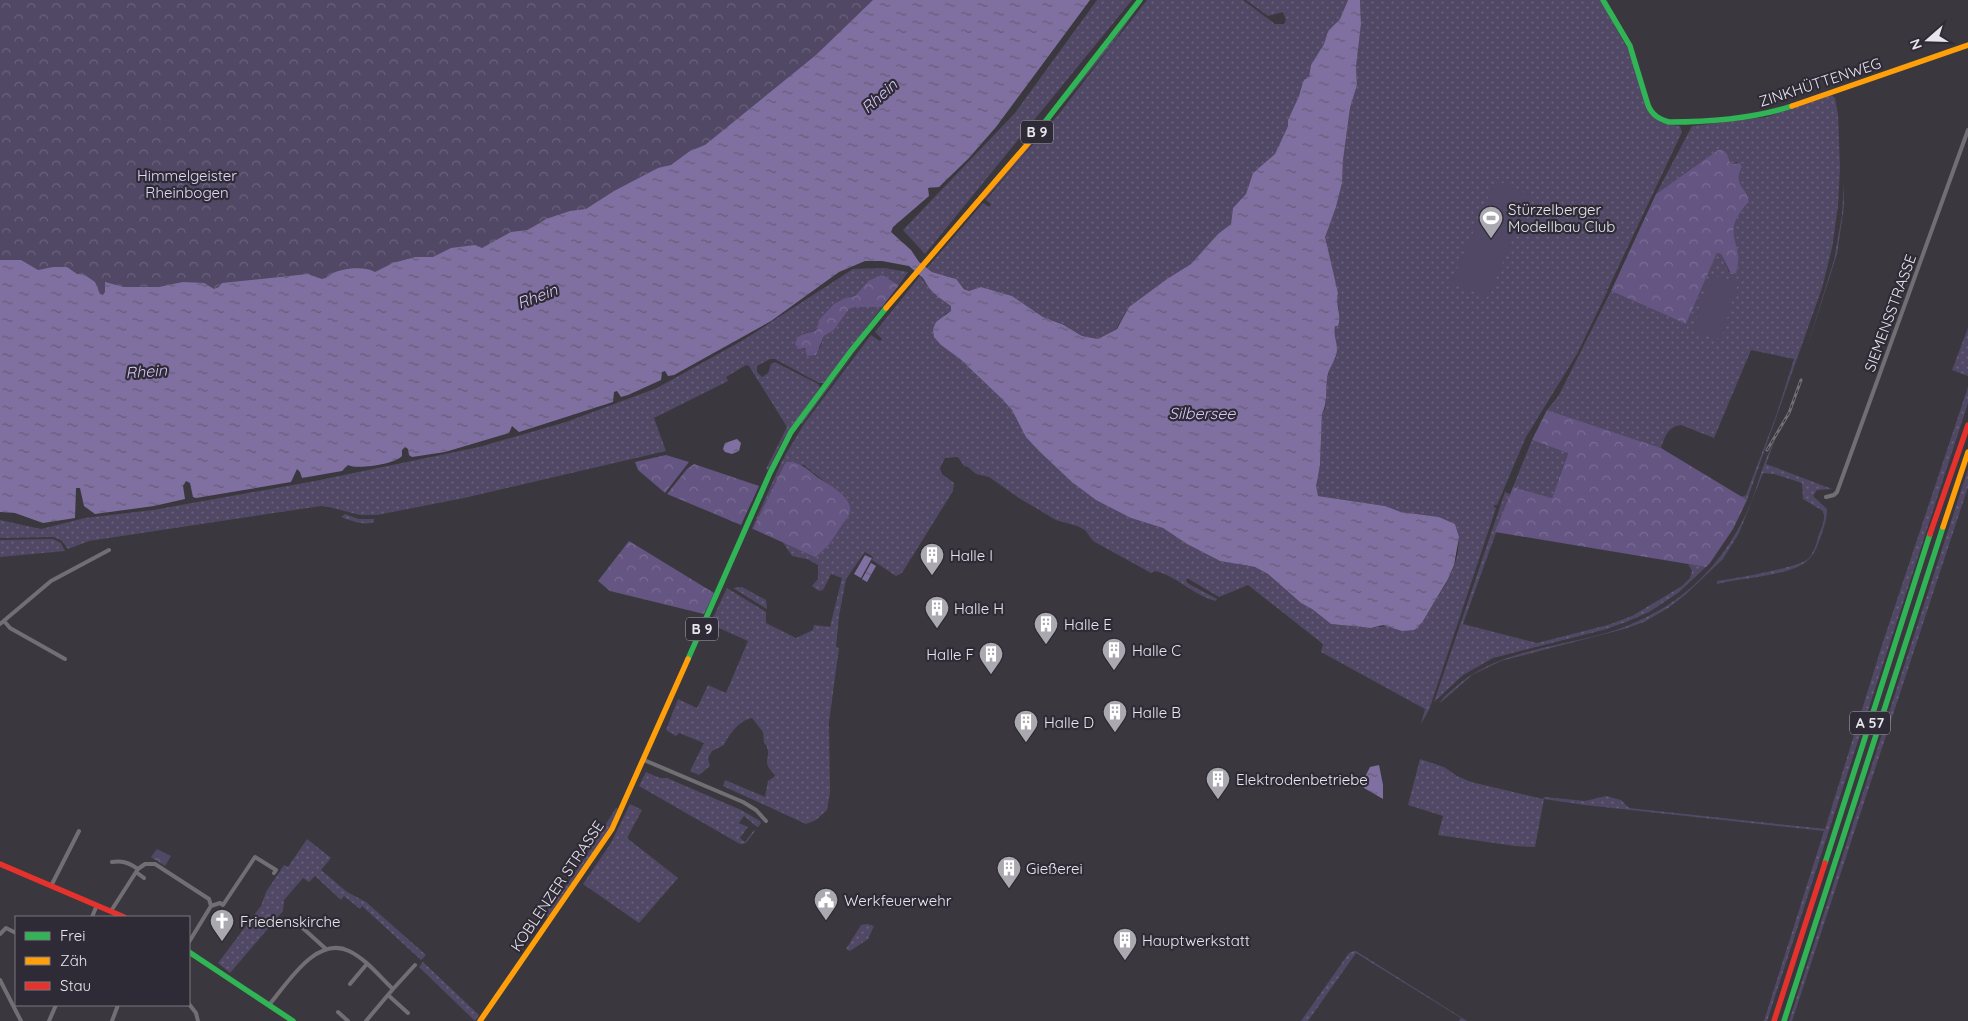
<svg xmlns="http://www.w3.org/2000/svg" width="1968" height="1021" font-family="Quicksand,sans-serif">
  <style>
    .grass { fill: url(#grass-dots) }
    .forest { fill: url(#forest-crowns) }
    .park { fill: url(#park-crowns) }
    .pitch { fill: #514865 }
    .water { fill: url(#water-ripples) }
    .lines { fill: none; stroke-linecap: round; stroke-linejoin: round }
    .street { stroke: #716f74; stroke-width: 4 }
    .fast { stroke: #30b455; stroke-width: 5.5 }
    .slow { stroke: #ff9f0a; stroke-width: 5.5 }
    .jam { stroke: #e5322d; stroke-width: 5.5 }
    .rail-casing { stroke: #717075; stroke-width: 3 }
    .rail { stroke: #2f2b36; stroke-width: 1; stroke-dasharray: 4; stroke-linecap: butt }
    .labels { text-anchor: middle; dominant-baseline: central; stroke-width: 4.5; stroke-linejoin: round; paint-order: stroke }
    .shield { fill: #2f2b36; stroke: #b0aeb6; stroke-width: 1 }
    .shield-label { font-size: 14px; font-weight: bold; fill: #e8e6ed }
    .street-label { font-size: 15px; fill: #e8e6ed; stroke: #2f2b36 }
    .park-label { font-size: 15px; fill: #e0d7f7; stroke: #2f2b36 }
    .poi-label { font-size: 15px; fill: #e8e6ed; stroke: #2f2b36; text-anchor: start }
    .water-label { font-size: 16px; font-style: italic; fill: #d7c8f8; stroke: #2f2b36 }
  </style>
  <defs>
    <pattern id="grass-dots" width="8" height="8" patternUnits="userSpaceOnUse" patternTransform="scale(1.25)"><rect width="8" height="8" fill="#514865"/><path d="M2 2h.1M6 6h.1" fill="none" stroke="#6a627b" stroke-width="1.8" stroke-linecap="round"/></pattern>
    <pattern id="forest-crowns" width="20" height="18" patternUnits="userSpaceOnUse" patternTransform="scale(1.25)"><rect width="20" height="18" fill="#645582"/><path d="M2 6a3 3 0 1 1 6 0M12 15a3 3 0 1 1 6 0" fill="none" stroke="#7a6d94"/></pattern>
    <pattern id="park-crowns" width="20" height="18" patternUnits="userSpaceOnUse" patternTransform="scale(1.25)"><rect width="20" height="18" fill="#514865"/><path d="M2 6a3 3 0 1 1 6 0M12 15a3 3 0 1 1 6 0" fill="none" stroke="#6a627b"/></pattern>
    <pattern id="water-ripples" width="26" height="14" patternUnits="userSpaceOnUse" patternTransform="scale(1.25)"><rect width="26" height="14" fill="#8070a1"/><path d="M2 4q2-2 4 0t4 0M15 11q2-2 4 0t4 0" fill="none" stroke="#665d78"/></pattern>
  </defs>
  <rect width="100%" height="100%" fill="#3a383e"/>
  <path class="grass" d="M 1097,0 L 1132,0 L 925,254 L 903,230 L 1015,113 Z
    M 1143,0 L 1111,46 L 1058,110 Z
    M 1147,0 L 1243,0 L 1275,24 L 1284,24 L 1286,20 L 1283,12 L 1268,16 L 1246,0 L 1348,0 L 1340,19 L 1328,31 L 1324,44 L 1311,65 L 1309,77 L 1302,84 L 1299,96 L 1288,120 L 1288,126 L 1275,154 L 1253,173 L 1246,194 L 1233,208 L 1231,224 L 1218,234 L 1191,264 L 1167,279 L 1129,307 L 1116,329 L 1098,339 L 1082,336 L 1065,325 L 1043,317 L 1012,296 L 981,287 L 969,291 C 962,288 959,281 953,278 C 943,274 935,275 927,268 L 983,203 L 989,207 L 991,204 L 986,200 L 1058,115 Z
    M 1360,0 L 1600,0 L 1630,53 L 1650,114 L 1662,123 L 1680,126 L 1682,132 L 1608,289 L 1604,289 L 1608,290 L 1577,354 L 1526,437 L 1497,505 L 1494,505 L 1494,507 L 1496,508 L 1429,710 L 1421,724 L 1425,709 L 1321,652 L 1323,644 L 1248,585 L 1219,597 L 1187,578 L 1186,581 L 1189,584 L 1217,599 L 1216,601 C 1193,595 1177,576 1155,571 L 1151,573 L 1093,541 L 1085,530 L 1077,526 L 1056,520 L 1019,498 L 989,477 L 976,474 L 968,467 L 964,466 L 958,457 L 945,458 L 940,468 L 942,474 L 954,483 L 953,491 L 902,573 L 896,576 L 872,560 L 873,557 L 865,552 L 846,579 L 839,616 L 836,647 L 839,648 L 829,722 L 830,792 L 827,810 L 816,820 L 806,824 L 723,786 L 725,780 L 765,797 L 768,781 L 774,777 L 775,775 C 759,759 773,760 766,745 L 764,743 L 763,732 L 752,718 C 740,720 729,734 724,745 L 712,751 L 708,758 L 710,766 L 699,775 L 690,771 L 704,743 L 679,733 L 676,736 L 666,730 L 678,699 L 697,708 L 708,685 L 726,693 L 748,641 L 710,624 L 727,588 L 766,612 L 766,623 L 796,638 L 813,630 L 814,625 L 830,627 L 842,578 L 831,574 L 823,590 L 819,591 L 812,586 L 818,579 L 818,565 L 807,559 L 792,556 L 782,541 L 815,557 C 820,554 822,549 826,545 C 842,529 841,522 845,499 C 833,485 818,478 804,465 L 784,465 L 753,530 L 752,528 L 782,461 L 784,458 L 786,459 L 784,457 L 804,424 L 871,335 L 880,341 L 882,339 L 875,332 L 920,276 L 929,288 L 951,306 L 952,311 L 945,314 L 941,345 L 960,359 L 1001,398 L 1012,410 L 1039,451 L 1115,509 L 1131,518 L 1163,528 L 1187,544 L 1220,561 L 1255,567 L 1268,574 L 1301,603 L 1312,609 L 1331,624 L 1371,628 L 1423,621 C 1439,593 1469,558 1455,524 L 1439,517 L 1401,512 L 1385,506 L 1318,496 L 1315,486 L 1320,465 L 1322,413 L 1325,409 L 1327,380 L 1331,364 L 1336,358 L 1337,350 L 1333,331 L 1339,310 L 1337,299 L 1338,293 L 1324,237 L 1336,207 L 1342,183 L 1343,160 L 1350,108 L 1357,85 L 1356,67 L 1361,24 Z
    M 1832,95 L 1835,98 L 1838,115 L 1840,167 L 1838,206 L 1832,248 L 1822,288 L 1747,500 L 1741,497 L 1746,495 L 1776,416 L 1794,359 L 1751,350 L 1714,438 L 1681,425 C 1668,427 1665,436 1661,448 L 1547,410 L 1559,395 L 1611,291 L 1686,324 L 1717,253 L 1721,254 L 1729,272 L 1737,269 C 1740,254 1735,251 1733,237 C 1730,224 1740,211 1749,202 C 1748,187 1732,186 1742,167 L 1737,162 L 1733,164 L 1730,162 L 1728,156 L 1718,150 L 1656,194 L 1692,126 L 1767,117 Z
    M 1057,111 L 1022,157 L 985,199 L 984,198 Z
    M 1844,184 L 1844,207 L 1837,254 L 1806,351 L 1834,260 L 1842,215 Z
    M 884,268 L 908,272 L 899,285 L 889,279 L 868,281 L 855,296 L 845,298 L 819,326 L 817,330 L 802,334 L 802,348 L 806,350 L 820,348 L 824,336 L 834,330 L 849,309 L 857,307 L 882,307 L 824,383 L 819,383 L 775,359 L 770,359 L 757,366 L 757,372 L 762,377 L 768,373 L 771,364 L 775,362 L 818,384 L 820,388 L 783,440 L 768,470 L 766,469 L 787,427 L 749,366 L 746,365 L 726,377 L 728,381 L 654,418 L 666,451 L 464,498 L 377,515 L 360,515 L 329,507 L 321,506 L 89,541 L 68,549 L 62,541 L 54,537 L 0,538 L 0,520 L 41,529 L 85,518 L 153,510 L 315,481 L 479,447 L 566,422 L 657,388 L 745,339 L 853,269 Z
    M 1968,328 L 1968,376 L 1952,370 Z
    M 867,336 L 802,424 L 801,423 Z
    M 1968,387 L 1968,403 L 1767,1021 L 1764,1021 L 1824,831 L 1585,805 L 1544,799 L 1535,847 L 1515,846 L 1438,835 L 1443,816 L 1408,805 L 1420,759 L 1444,767 L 1457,776 L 1471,782 L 1543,799 L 1544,797 L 1585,801 L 1606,796 L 1621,800 L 1629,808 L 1825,829 L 1882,645 Z
    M 1532,440 L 1568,452 L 1552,498 L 1513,487 Z
    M 1775,440 L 1766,464 L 1832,489 L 1817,490 L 1813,496 L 1827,509 C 1827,519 1824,527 1821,536 C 1818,544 1815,554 1808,560 C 1792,576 1740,578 1717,584 L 1717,581 C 1734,579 1797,568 1808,559 C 1814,553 1817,542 1819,534 C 1822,527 1826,519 1823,511 L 1803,499 L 1802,483 L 1774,474 L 1763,473 L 1739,533 L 1723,559 L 1685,595 L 1668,608 L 1644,622 L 1624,629 L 1501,661 L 1472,675 L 1440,703 C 1442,698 1447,694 1452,690 C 1493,651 1554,648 1606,633 C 1624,628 1642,620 1658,611 C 1702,586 1733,547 1752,500 C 1759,481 1764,459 1775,440 Z
    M 1968,469 L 1968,487 L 1792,1021 L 1789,1021 Z
    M 1505,492 L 1510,494 L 1463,624 L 1537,643 L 1608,625 L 1632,616 L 1682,586 L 1690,578 L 1692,571 L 1688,564 L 1706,567 L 1678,593 L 1649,612 L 1626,622 L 1603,630 L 1493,658 L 1463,675 L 1434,702 Z
    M 345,514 L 358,519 L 374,519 L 374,522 C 363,526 352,521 341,517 Z
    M 53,539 L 61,543 L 65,551 L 0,557 L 0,540 Z
    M 742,587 L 766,600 L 767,609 L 733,588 Z
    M 646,772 L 660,778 L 667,778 L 741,810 L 760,821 L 761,823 L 758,827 L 756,826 L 744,816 L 739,823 L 748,827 L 740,838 L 745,842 L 754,830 L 755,831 L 746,843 L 740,844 L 639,786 Z
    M 630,804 L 642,810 L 627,838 L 678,878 L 639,923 L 583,884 L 611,843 Z
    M 616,808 L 618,809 L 610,828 L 548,917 L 545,914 L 573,876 Z
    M 307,839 L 331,858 L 321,870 L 347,892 L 366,902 L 426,955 L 421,960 L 362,906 L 360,909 L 344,896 L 341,900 L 315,876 L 309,882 L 303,878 L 284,900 L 283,911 L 230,973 L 218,963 L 261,906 L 266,892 L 284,865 L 288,867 Z
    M 867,924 L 874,926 L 868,939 L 850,951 L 846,949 L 861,925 Z
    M 1354,951 L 1356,951 L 1467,1021 L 1459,1021 L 1461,1018 L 1356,953 L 1308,1021 L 1301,1021 L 1349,953 Z
    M 423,962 L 479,1015 L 475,1021 L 419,967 Z"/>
  <path class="forest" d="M 1718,150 C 1726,149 1728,155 1730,162 L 1733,164 L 1740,163 L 1742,167 C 1732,186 1748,187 1749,202 C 1717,235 1746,241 1736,273 L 1731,274 L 1721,254 L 1717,253 L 1686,324 L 1611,291 L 1656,194 Z
    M 882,275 L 899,285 L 882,307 L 857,307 L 849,309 L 834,330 L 824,336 L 816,355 L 807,356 L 805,348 L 798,349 L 795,344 C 798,332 808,334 817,330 L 819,320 L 834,304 L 845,298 L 855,296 L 868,281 Z
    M 1547,410 L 1661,448 L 1747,500 L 1733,529 L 1710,563 L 1706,567 L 1495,532 L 1513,487 L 1552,498 L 1568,453 L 1532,440 Z
    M 666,455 L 689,462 L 665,493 L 638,470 L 635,462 Z
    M 787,462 C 801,462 807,469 817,477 C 827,483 853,497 850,512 C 849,518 843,522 840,528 C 834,538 825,550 815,557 L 753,529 L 784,465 Z
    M 694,464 L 759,486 L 741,525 L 667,494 L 687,469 Z
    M 629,541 L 714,593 L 704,614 L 610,591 L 598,581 Z"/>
  <path class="park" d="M 0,0 L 960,0 L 759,180 L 0,382 Z
    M 157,849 L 171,856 L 165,866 L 151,857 Z
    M 273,907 L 280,912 L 262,934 L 255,928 Z"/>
  <path class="pitch" d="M 1496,180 L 1531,196 L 1488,297 L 1451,283 Z
    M 1710,275 L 1738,283 L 1721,339 L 1693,331 Z"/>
  <path class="water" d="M 873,0 L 1090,0 L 996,127 L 968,159 L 939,187 L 928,188 L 929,196 L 893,227 L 891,232 L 911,250 L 919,262 L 932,272 L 956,279 L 964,289 L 969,291 L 981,287 L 1012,296 L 1043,317 L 1064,325 L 1082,336 L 1098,339 L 1117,329 L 1129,307 L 1167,279 L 1191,264 L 1218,234 L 1231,224 L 1233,208 L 1246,194 L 1253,173 L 1275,154 L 1288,126 L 1288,120 L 1299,96 L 1302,85 L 1304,80 L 1309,77 L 1311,65 L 1324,44 L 1328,31 L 1340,19 L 1348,0 L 1360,0 L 1361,24 L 1356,67 L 1357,85 L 1350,108 L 1343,160 L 1342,183 L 1336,207 L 1325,237 L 1338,293 C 1335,304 1342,315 1338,326 L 1335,326 C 1333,335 1337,341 1337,350 C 1337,359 1328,368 1327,379 C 1326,388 1327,406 1322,413 L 1320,465 L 1316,486 L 1318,496 L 1385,506 L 1401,512 L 1439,517 L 1455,524 L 1459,537 L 1454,565 L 1448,579 L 1423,621 L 1417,628 L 1414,630 L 1402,631 L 1383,625 L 1371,628 L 1331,624 L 1312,609 L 1301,603 L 1268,574 L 1255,567 L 1220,561 L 1187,544 L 1163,528 L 1131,518 L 1096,500 L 1072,482 L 1039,451 L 1026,437 L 1012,410 L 1001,398 L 960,359 L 941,345 L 934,337 L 933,329 L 936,322 L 951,311 L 951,306 L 937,296 L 929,288 L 923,278 L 909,266 L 882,261 L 865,261 L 839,272 L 771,321 L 674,375 L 668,376 L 665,371 L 662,372 L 661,380 L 628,395 L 621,397 L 617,391 L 614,392 L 613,402 L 519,432 L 512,426 L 509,433 L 445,452 L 412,457 L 409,455 L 408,449 L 405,447 L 402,450 L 402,456 C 395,464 357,470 348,465 L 342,471 L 302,478 L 300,472 L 297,469 L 291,482 L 196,498 L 193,497 L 190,483 L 186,481 L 183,486 L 185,499 L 154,506 L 95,514 L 84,506 L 80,488 L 76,488 L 75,518 L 43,523 L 15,513 L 0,512 L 0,260 L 21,260 L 38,270 L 53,267 L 67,267 L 77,274 L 85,275 L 95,282 L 100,294 L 103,295 L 105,292 L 105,282 L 123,287 L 159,287 L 183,282 L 204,283 L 214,289 L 219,287 L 222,283 L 308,274 L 322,279 C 327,278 330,275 333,273 C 345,268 364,266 375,272 L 393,263 L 415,257 L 433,257 L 451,248 L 475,245 L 482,248 L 511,232 L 528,230 L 546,219 L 570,211 L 586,209 L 614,191 L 658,168 L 671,165 L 690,151 L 705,145 L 816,55 Z
    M 737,439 L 741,443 L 739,451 L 732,454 L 725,452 L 723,449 L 725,443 Z
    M 865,555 L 872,558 L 861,578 L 854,574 Z
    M 871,563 L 876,566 L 867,582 L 862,579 Z
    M 1379,765 L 1383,785 L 1383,799 L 1364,788 L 1362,783 L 1370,767 Z"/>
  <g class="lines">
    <path class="street" d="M 1826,497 L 1834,495 L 1837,492 L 1968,130
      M 4,621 L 10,628 L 65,659
      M 0,624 L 51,581 L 109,550
      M 644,760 L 743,802 L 756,810 L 766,821
      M 112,862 C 122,860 129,863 138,869
      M 136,872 L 144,878
      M 51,886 L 79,831
      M 211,906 L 220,903 L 223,905 L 255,857 L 276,870 L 274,873
      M 111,911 L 138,869 L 145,864 L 155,864 L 209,899 L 211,906 L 189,942
      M 92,917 L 97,905
      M 296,922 L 326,949
      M 0,934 L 6,928 L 16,933
      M 0,980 L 21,1021
      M 350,984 L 366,965
      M 393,989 L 415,965
      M 388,995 L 408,1013
      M 189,1004 L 196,1013 L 198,1021
      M 269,1005 C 287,984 316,935 349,951 C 366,959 380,977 393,989 L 366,1021
      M 338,1012 L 348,1021
      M 49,1021 L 56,1005
      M 112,1021 L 118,1005"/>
    <path class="fast" d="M 1603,0 L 1630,46 L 1648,105 C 1652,115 1659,119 1669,122 C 1710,122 1752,119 1792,106
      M 1031,140 L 1140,0
      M 688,659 L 770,473 L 791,432 L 851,351 L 886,308
      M 1825,863 L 1930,534
      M 189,952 L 293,1021
      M 1784,1021 L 1943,527"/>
    <path class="slow" d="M 1792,106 L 1968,45
      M 886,308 L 1031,140
      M 1943,527 L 1968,452
      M 480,1021 L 612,829 L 688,659"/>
    <path class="jam" d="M 1930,534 L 1968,425
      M 0,864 L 124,917
      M 1774,1021 L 1825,863"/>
    <defs>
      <path id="rail" d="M 1767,450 L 1789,413 L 1801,380"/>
    </defs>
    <use href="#rail" class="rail-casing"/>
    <use href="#rail" class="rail"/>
  </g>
  <defs>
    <symbol id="stadium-pin" viewBox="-11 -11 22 30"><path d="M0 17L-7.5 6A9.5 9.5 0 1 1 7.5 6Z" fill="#aba9b0" stroke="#2f2b36"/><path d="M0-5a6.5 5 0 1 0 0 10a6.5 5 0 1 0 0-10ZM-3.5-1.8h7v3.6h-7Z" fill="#fff"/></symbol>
    <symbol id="building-pin" viewBox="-11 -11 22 30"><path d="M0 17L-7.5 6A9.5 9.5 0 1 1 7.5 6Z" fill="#aba9b0" stroke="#2f2b36"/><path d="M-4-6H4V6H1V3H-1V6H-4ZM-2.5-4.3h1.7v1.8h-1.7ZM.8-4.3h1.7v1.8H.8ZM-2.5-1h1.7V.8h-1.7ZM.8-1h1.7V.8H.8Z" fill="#fff"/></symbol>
    <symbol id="civic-pin" viewBox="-11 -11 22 30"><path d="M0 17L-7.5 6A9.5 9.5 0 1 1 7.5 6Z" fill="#aba9b0" stroke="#2f2b36"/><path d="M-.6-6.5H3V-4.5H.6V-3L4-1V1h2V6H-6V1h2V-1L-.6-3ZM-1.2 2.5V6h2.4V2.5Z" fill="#fff"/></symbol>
    <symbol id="church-pin" viewBox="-11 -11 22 30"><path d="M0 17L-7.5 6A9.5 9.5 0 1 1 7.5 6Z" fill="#aba9b0" stroke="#2f2b36"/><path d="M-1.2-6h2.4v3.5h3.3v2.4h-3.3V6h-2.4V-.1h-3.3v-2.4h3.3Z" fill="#fff"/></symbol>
  </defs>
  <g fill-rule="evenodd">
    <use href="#stadium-pin" x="1477" y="204" width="28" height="38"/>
    <use href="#building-pin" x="918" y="541" width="28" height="38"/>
    <use href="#building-pin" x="923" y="594" width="28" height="38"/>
    <use href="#building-pin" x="1032" y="610" width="28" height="38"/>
    <use href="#building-pin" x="1100" y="636" width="28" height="38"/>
    <use href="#building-pin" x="977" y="640" width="28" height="38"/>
    <use href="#building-pin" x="1101" y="698" width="28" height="38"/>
    <use href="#building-pin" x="1012" y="708" width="28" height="38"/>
    <use href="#building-pin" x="1204" y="765" width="28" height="38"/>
    <use href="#building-pin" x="995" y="854" width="28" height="38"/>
    <use href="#civic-pin" x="812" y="886" width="28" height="38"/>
    <use href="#church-pin" x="208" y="907" width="28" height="38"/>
    <use href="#building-pin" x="1111" y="926" width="28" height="38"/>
  </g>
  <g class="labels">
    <g class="shield">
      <rect x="1021" y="120.5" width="32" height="23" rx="4"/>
      <rect x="686" y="617.5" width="32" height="23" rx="4"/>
      <rect x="1850" y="711.5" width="40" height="23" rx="4"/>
    </g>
    <g class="shield-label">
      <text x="1037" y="132">B 9</text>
      <text x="702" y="629">B 9</text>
      <text x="1870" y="723">A 57</text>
    </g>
    <g class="street-label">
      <text transform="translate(1820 82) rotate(-18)">ZINKHÜTTENWEG</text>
      <text transform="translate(1890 313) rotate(-70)">SIEMENSSTRASSE</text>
      <text transform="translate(557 886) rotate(-56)">KOBLENZER STRASSE</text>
    </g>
    <g class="park-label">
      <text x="187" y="175">Himmelgeister<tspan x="187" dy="17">Rheinbogen</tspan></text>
    </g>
    <g class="poi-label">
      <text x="1508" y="209">Stürzelberger<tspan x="1508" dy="17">Modellbau Club</tspan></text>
      <text x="950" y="555">Halle I</text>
      <text x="954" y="608">Halle H</text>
      <text x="1064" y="624">Halle E</text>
      <text x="1132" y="650">Halle C</text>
      <text x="974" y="654" text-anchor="end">Halle F</text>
      <text x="1132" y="712">Halle B</text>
      <text x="1044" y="722">Halle D</text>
      <text x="1236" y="779">Elektrodenbetriebe</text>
      <text x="1026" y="868">Gießerei</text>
      <text x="844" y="900">Werkfeuerwehr</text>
      <text x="240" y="921">Friedenskirche</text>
      <text x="1142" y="940">Hauptwerkstatt</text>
    </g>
    <g class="water-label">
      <text transform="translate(879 96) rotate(-42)">Rhein</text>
      <text transform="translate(537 296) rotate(-21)">Rhein</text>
      <text transform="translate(146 371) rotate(-4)">Rhein</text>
      <text x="1202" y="413">Silbersee</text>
    </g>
  </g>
  <rect x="15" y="916" width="175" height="90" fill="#2f2b36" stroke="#79767f"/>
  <rect x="25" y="932" width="25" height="8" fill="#30b455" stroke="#79767f"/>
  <text x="60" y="941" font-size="15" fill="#e8e6ed">Frei</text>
  <rect x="25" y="957" width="25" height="8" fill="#ff9f0a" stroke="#79767f"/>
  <text x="60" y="966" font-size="15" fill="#e8e6ed">Zäh</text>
  <rect x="25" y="982" width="25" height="8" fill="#e5322d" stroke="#79767f"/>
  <text x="60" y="991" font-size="15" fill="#e8e6ed">Stau</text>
  <g transform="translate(1928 40) rotate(250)" stroke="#2f2b36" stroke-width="4" paint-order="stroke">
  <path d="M0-4L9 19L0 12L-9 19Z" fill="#e8e6ed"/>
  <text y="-8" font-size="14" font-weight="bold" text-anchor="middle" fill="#e8e6ed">N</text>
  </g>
</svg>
